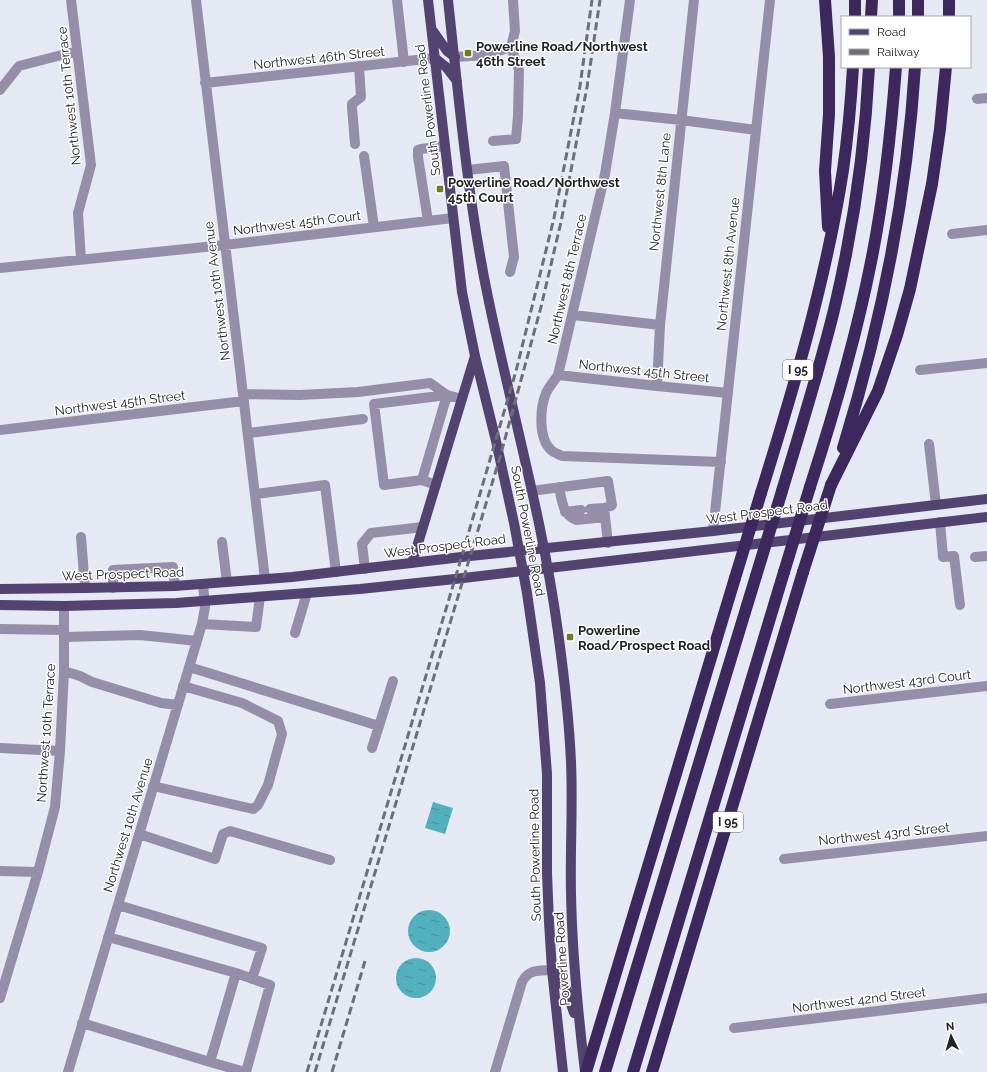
<svg xmlns="http://www.w3.org/2000/svg" width="987" height="1072" font-family="Raleway,sans-serif">
  <style>
    .water { fill: url(#water-ripples) }
    .lines { fill: none; stroke-linecap: round; stroke-linejoin: round }
    .minor { stroke: #968ea9; stroke-width: 10 }
    .major { stroke: #534371; stroke-width: 10 }
    .highway { stroke: #3c285c; stroke-width: 12 }
    .rail { stroke: #6d6f75; stroke-width: 3; stroke-dasharray: 8 4; stroke-linecap: butt }
    .highway-bridge { stroke: #3c285c; stroke-width: 12 }
    .poi-dot { fill: #717a25; stroke: #fff; stroke-width: 1.5 }
    .labels { text-anchor: middle; dominant-baseline: central; stroke-width: 3; stroke-linejoin: round; paint-order: stroke }
    .shield { fill: #fff; stroke: #646467; stroke-width: 1 }
    .shield-label { font-size: 12px; font-weight: bold; fill: #212226 }
    .poi-label { font-size: 13px; font-weight: bold; fill: #212226; stroke: #fff; text-anchor: start }
    .street-label { font-size: 13px; fill: #212226; stroke: #fff }
  </style>
  <defs>
    <pattern id="water-ripples" width="26" height="14" patternUnits="userSpaceOnUse"><rect width="26" height="14" fill="#53b1bd"/><path d="M2 4q2-2 4 0t4 0M15 11q2-2 4 0t4 0" fill="none" stroke="#449099"/></pattern>
  </defs>
  <rect width="100%" height="100%" fill="#e5e9f3"/>
  <path class="water" d="M 433,802 L 453,808 L 445,834 L 425,828 Z
    M408 931a21 21 0 1 1 42 0a21 21 0 1 1-42 0Z
    M396 978a20 20 0 1 1 40 0a20 20 0 1 1-40 0Z"/>
  <g class="lines">
    <path class="minor" d="M 71,0 L 91,165 L 78,213 L 81,259
      M 196,0 L 265,579
      M 397,0 L 404,62
      M 630,0 L 615,113 L 605,174 L 558,375 C 554,381 549,387 546,393 C 540,408 538,438 551,450 C 554,453 558,454 562,456 L 721,462
      M 455,57 L 486,55 L 511,47 L 515,31 L 513,0
      M 205,83 L 435,58
      M 0,90 L 19,66 L 77,51
      M 977,99 L 987,98
      M 615,113 L 681,120 L 756,130
      M 493,141 L 516,139 L 518,116 L 519,70 L 511,47
      M 355,144 L 352,107 L 352,104 L 361,97 L 359,66
      M 364,156 L 374,227
      M 468,170 L 504,166 L 514,257 L 510,272
      M 428,221 L 418,157 L 418,150 L 421,149 L 445,146
      M 952,234 L 987,230
      M 0,268 L 225,245 L 453,218
      M 573,315 L 660,325
      M 920,370 L 987,363
      M 558,375 L 657,386 L 728,393
      M 657,386 L 660,325 L 694,0
      M 243,394 L 300,395 L 358,392 L 430,383 L 447,395
      M 0,430 L 244,401
      M 249,433 L 363,419
      M 929,444 L 936,505
      M 422,480 L 384,485 L 374,404 L 447,395
      M 436,485 L 422,480 L 447,395 L 462,399
      M 559,487 C 562,500 562,514 576,520 L 605,517
      M 531,491 L 608,481 L 612,505 L 611,506 L 604,508 L 608,543
      M 256,494 L 325,485 L 336,572
      M 590,509 L 604,508
      M 565,512 L 581,510
      M 940,522 L 943,557 L 954,556 L 960,605
      M 713,531 L 770,0
      M 81,537 L 85,588
      M 222,542 L 227,582
      M 975,557 L 987,556
      M 365,569 L 362,544 L 371,533 L 423,527
      M 113,588 L 113,570 L 173,567 L 175,586
      M 202,624 L 256,627 L 260,597
      M 0,629 L 64,630
      M 295,633 L 307,593
      M 64,637 L 140,635 L 197,641
      M 189,667 L 379,726 L 372,748
      M 64,671 L 80,676 L 92,682 L 161,703 L 178,705
      M 830,704 L 987,686
      M 379,726 L 393,681
      M 0,748 L 60,751
      M 153,786 L 253,809 L 258,805 L 268,785 L 282,734 L 278,721 L 242,703 L 183,686
      M 139,834 L 215,859 L 223,834 L 230,831 L 330,860
      M 784,859 L 987,836
      M 0,871 L 38,872
      M 118,905 L 262,948 L 252,979
      M 236,973 L 270,985 L 246,1072
      M 0,998 L 38,872 L 55,807 L 60,751 L 64,671 L 64,606
      M 82,1023 L 210,1062 L 236,973 L 108,937
      M 734,1028 L 987,998
      M 210,1062 L 245,1072
      M 68,1072 L 202,624 L 205,607 L 203,584
      M 495,1072 L 522,982 C 529,969 538,971 552,970"/>
    <path class="major" d="M 428,0 L 462,292 L 475,356 L 496,441 L 514,523 L 527,593 L 540,683 L 547,774 L 547,873 L 549,922 L 552,970 L 563,1072
      M 448,0 C 459,101 468,203 489,302 C 512,412 543,521 558,632 C 564,675 569,719 571,762 C 573,806 570,849 571,893 C 572,953 578,1013 585,1072
      M 433,31 L 447,51 L 455,57
      M 435,58 L 446,67 L 457,81
      M 412,563 L 475,356
      M 0,589 L 85,588 L 175,586 L 292,577 L 470,556 L 713,531 L 987,499
      M 0,605 L 64,606 L 176,603 L 360,589 L 455,579 L 987,517
      M 553,971 L 566,989 L 574,1013"/>
    <path class="highway" d="M 825,0 L 829,57 L 829,114 L 825,171 L 828,227
      M 855,17 L 855,0
      M 871,17 L 872,0
      M 899,17 L 899,0
      M 918,17 L 918,0
      M 949,17 L 949,0
      M 843,448 C 881,324 907,197 915,67
      M 831,485 L 878,391 L 897,335 L 910,289 L 932,184 L 940,129 L 946,67
      M 810,487 C 834,413 856,338 871,262 C 884,198 891,132 896,67
      M 782,491 C 800,431 819,371 834,310 C 853,230 865,149 869,67
      M 761,493 C 794,387 826,280 843,170 C 848,136 851,101 853,67
      M 586,1072 L 735,578
      M 605,1072 L 756,576
      M 633,1072 L 784,572
      M 652,1072 L 803,572"/>
    <path class="rail" d="M 307,1072 L 455,579 L 516,371 L 554,218 L 580,86 L 592,0
      M 315,1072 L 500,457 L 541,307 L 561,222 L 587,87 L 600,0
      M 332,1072 L 365,961"/>
    <path class="highway-bridge" d="M 784,572 L 810,487
      M 803,572 L 831,485
      M 756,576 L 782,491
      M 735,578 L 761,493"/>
  </g>
  <g class="poi-dot">
    <rect x="464" y="49" width="8" height="8" rx="2"/>
    <rect x="436" y="185" width="8" height="8" rx="2"/>
    <rect x="566" y="633" width="8" height="8" rx="2"/>
  </g>
  <g class="labels">
    <g class="shield">
      <rect x="783" y="360" width="30" height="20" rx="3"/>
      <rect x="713" y="812" width="30" height="20" rx="3"/>
    </g>
    <g class="shield-label">
      <text x="798" y="370">I 95</text>
      <text x="728" y="822">I 95</text>
    </g>
    <g class="poi-label">
      <text x="476" y="46">Powerline Road/Northwest<tspan x="476" dy="15">46th Street</tspan></text>
      <text x="448" y="182">Powerline Road/Northwest<tspan x="448" dy="15">45th Court</tspan></text>
      <text x="578" y="630">Powerline<tspan x="578" dy="15">Road/Prospect Road</tspan></text>
    </g>
    <g class="street-label">
      <text transform="translate(319 58) rotate(-6)">Northwest 46th Street</text>
      <text transform="translate(69 96) rotate(-96)">Northwest 10th Terrace</text>
      <text transform="translate(428 110) rotate(-97)">South Powerline Road</text>
      <text transform="translate(660 192) rotate(-84)">Northwest 8th Lane</text>
      <text transform="translate(297 223) rotate(-7)">Northwest 45th Court</text>
      <text transform="translate(728 264) rotate(-84)">Northwest 8th Avenue</text>
      <text transform="translate(567 279) rotate(-77)">Northwest 8th Terrace</text>
      <text transform="translate(217 291) rotate(-97)">Northwest 10th Avenue</text>
      <text transform="translate(644 371) rotate(6)">Northwest 45th Street</text>
      <text transform="translate(120 403) rotate(-7)">Northwest 45th Street</text>
      <text transform="translate(767 512) rotate(-7)">West Prospect Road</text>
      <text transform="translate(528 531) rotate(79)">South Powerline Road</text>
      <text transform="translate(445 546) rotate(-7)">West Prospect Road</text>
      <text transform="translate(123 574) rotate(-2)">West Prospect Road</text>
      <text transform="translate(907 682) rotate(-7)">Northwest 43rd Court</text>
      <text transform="translate(46 733) rotate(-86)">Northwest 10th Terrace</text>
      <text transform="translate(128 825) rotate(-73)">Northwest 10th Avenue</text>
      <text transform="translate(884 834) rotate(-6)">Northwest 43rd Street</text>
      <text transform="translate(535 855) rotate(-91)">South Powerline Road</text>
      <text transform="translate(562 959) rotate(-94)">Powerline Road</text>
      <text transform="translate(859 1000) rotate(-7)">Northwest 42nd Street</text>
    </g>
  </g>
  <rect x="841" y="16" width="130" height="52" fill="#ffffff" stroke="#a6a7a8"/>
  <rect x="849" y="29" width="20" height="6" fill="#534371" stroke="#a6a7a8"/>
  <text x="877" y="36" font-size="12" fill="#212226">Road</text>
  <rect x="849" y="49" width="20" height="6" fill="#6d6f75" stroke="#a6a7a8"/>
  <text x="877" y="56" font-size="12" fill="#212226">Railway</text>
  <g transform="translate(951 1036) rotate(355)" stroke="#ffffff" stroke-width="3" paint-order="stroke">
  <path d="M0-3L7 15L0 10L-7 15Z" fill="#212226"/>
  <text y="-6" font-size="11" font-weight="bold" text-anchor="middle" fill="#212226">N</text>
  </g>
</svg>
